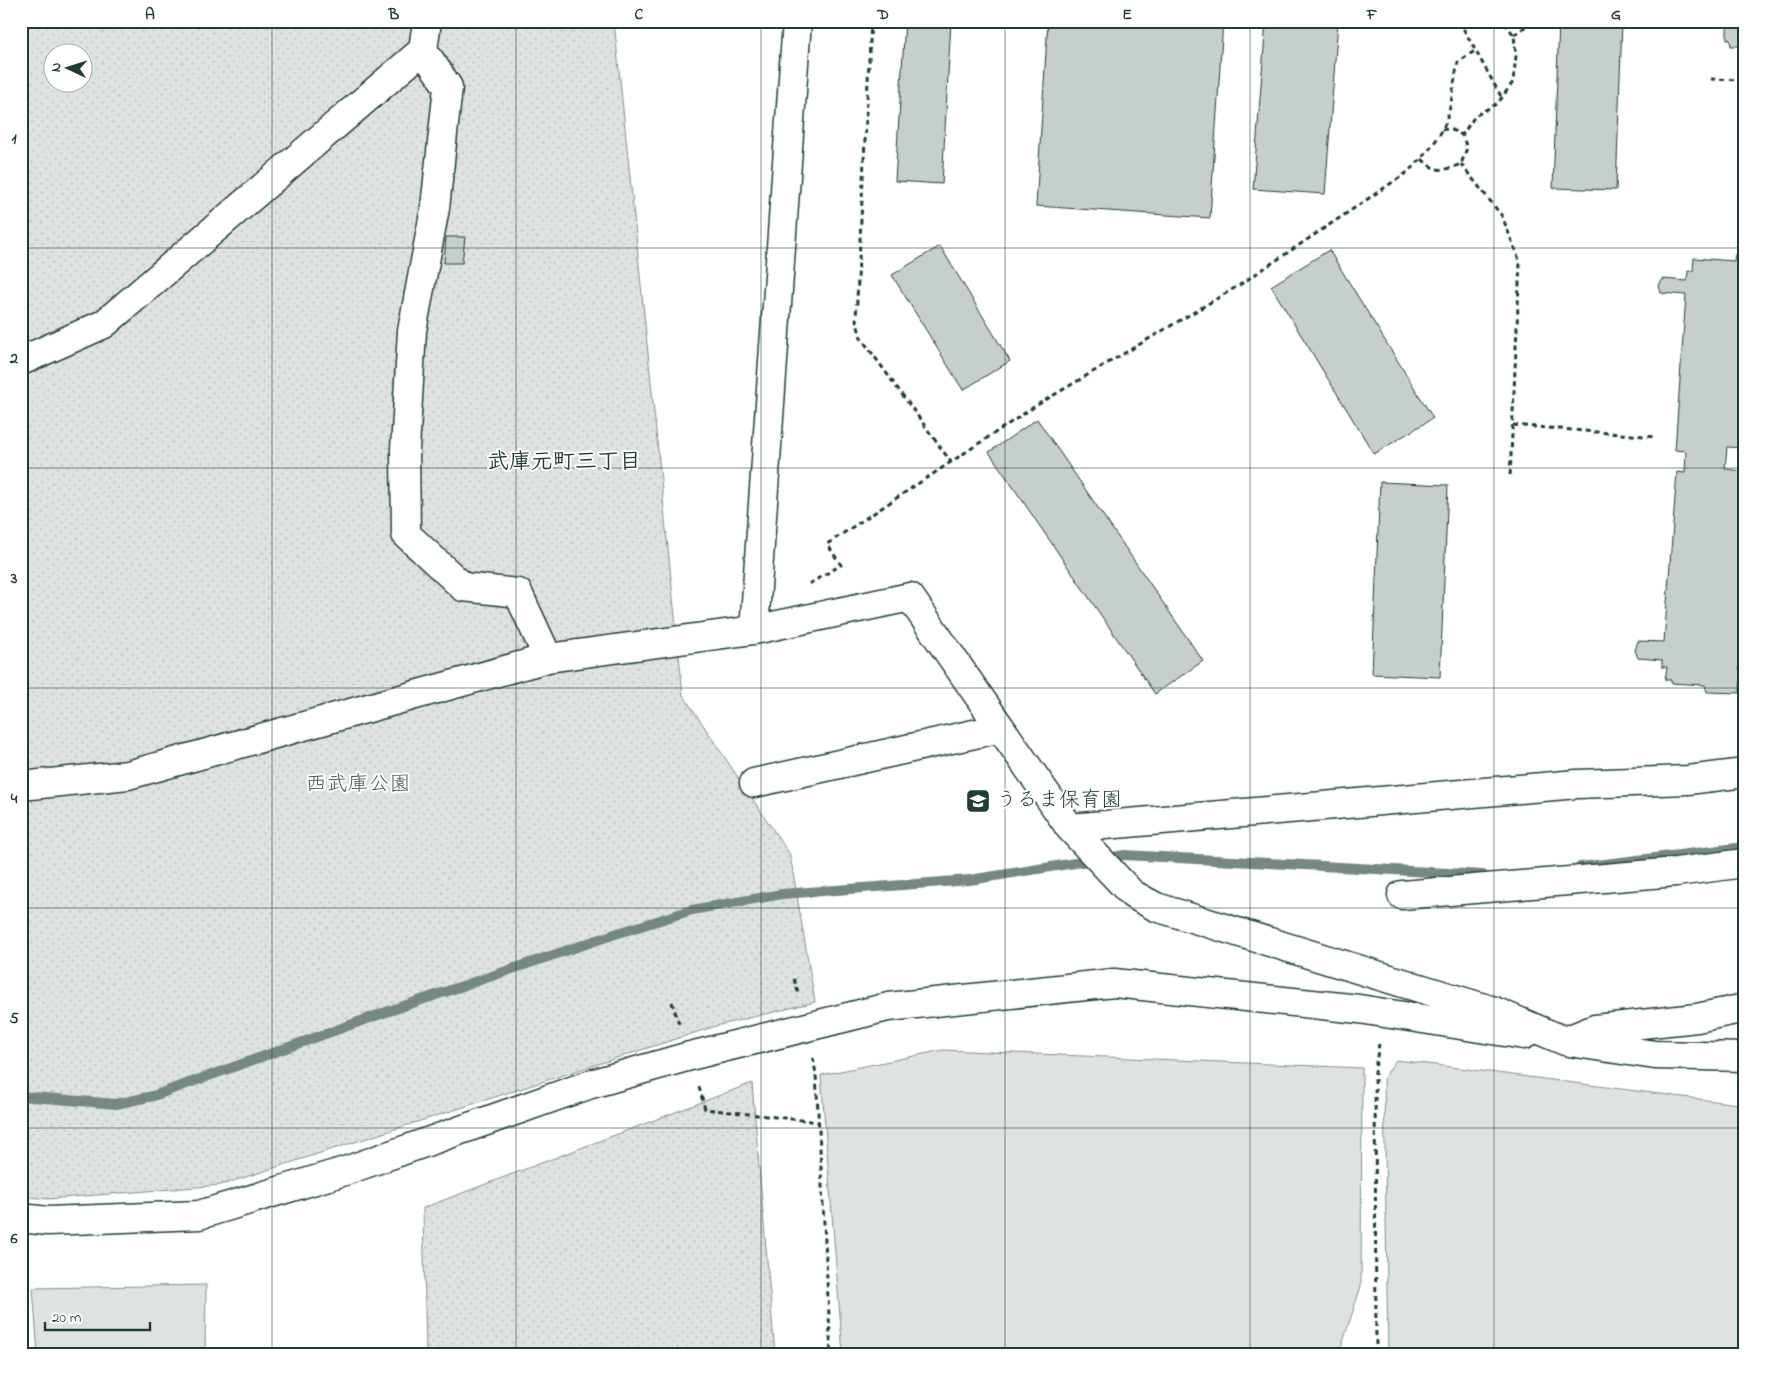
<svg xmlns="http://www.w3.org/2000/svg" width="1766" height="1375" font-family="'Indie Flower','Klee One',sans-serif">
  <style>
    .grass { fill: url(#grass-dots); stroke: #7e908b; fill-rule: evenodd }
    .pitch { fill: #dee3e2; stroke: #7e908b }
    .lines { fill: none; stroke-linecap: round; stroke-linejoin: round }
    .stream { stroke: #758883; stroke-width: 10 }
    .building { fill: #c7cfcc; stroke: #1f3d34 }
    .minor-casing { stroke: #1f3d34; stroke-width: 31 }
    .path { stroke: #1f3d34; stroke-width: 3; stroke-dasharray: 5 4; stroke-linecap: butt }
    .minor { stroke: #fff; stroke-width: 28 }
    .grid { fill: none; stroke: #1f3d34; stroke-width: 1; stroke-opacity: 0.55 }
    .labels { text-anchor: middle; dominant-baseline: central; stroke-width: 4; stroke-linejoin: round; paint-order: stroke }
    .park-label { font-size: 21px; fill: #455e57; stroke: #fff }
    .poi-label { font-size: 21px; fill: #1f3d34; stroke: #fff; text-anchor: start }
    .neighbourhood-label { font-size: 22px; font-weight: bold; fill: #1f3d34; stroke: #fff }
    .neatline { fill: none; stroke: #1f3d34; stroke-width: 2 }
    .grid-label { font-size: 16px; text-anchor: middle; font-weight: bold; fill: #1f3d34 }
  </style>
  <defs>
    <pattern id="grass-dots" width="8" height="8" patternUnits="userSpaceOnUse" patternTransform="scale(1.25)"><rect width="8" height="8" fill="#dee3e2"/><path d="M2 2h.1M6 6h.1" fill="none" stroke="#bec4c2" stroke-width="1.8" stroke-linecap="round"/></pattern>
  </defs>
  <rect width="100%" height="100%" fill="#fff"/>
  <filter id="ink" filterUnits="userSpaceOnUse"><feTurbulence type="fractalNoise" baseFrequency=".02" numOctaves="2"/><feDisplacementMap in="SourceGraphic" scale="10" xChannelSelector="R" yChannelSelector="G"/><feConvolveMatrix kernelMatrix="1 2 1 2 8 2 1 2 1" color-interpolation-filters="sRGB"/></filter>
  <g filter="url(#ink)">
    <path class="grass" d="M 21,21 L 614,21 L 683,695 L 790,855 L 815,1002 L 716,1026 L 221,1185 L 48,1199 L 21,1196 ZM 52,52 L 82,52 L 82,82 L 52,82 Z
      M 752,1083 L 775,1354 L 426,1354 L 423,1208 Z"/>
    <path class="pitch" d="M 943,1050 L 1362,1068 L 1361,1286 L 1339,1354 L 843,1354 L 821,1075 Z
      M 1396,1060 L 1745,1105 L 1745,1354 L 1388,1354 L 1384,1078 Z
      M 206,1285 L 205,1354 L 38,1354 L 33,1288 Z"/>
    <g class="lines">
      <path class="stream" d="M 1580,867 L 1745,847
        M 21,1096 L 116,1104 L 153,1096 L 389,1011 L 615,934 L 692,910 L 782,894 L 970,880 L 1125,855 L 1483,875"/>
    </g>
    <path class="building" d="M 905,21 L 951,21 L 942,184 L 895,181 Z
      M 1048,21 L 1223,21 L 1210,218 L 1036,206 Z
      M 1266,21 L 1338,21 L 1325,194 L 1253,189 Z
      M 1559,21 L 1622,21 L 1616,190 L 1553,188 Z
      M 1727,21 L 1745,21 L 1745,46 L 1731,46 L 1730,40 L 1727,39 Z
      M 446,237 L 465,237 L 462,263 L 444,263 Z
      M 940,246 L 1010,361 L 963,390 L 892,275 Z
      M 1329,250 L 1433,418 L 1374,454 L 1271,286 Z
      M 1735,254 L 1745,255 L 1745,448 L 1727,447 L 1725,469 L 1745,471 L 1745,594 L 1739,670 L 1741,669 L 1740,693 L 1707,692 L 1705,685 L 1671,683 L 1671,680 L 1665,680 L 1667,667 L 1662,667 L 1662,660 L 1638,658 L 1635,650 L 1638,641 L 1664,642 L 1677,472 L 1685,473 L 1686,451 L 1675,450 L 1686,295 L 1661,293 L 1659,285 L 1663,279 L 1687,281 L 1688,271 L 1693,271 L 1694,258 L 1734,261 Z
      M 1037,419 L 1203,661 L 1155,694 L 989,452 Z
      M 1380,482 L 1448,485 L 1440,677 L 1372,674 Z"/>
    <g class="lines">
      <defs>
        <path id="minor" d="M 427,21 L 423,50 L 448,87 L 435,208 L 412,331 L 405,449 L 406,534 L 463,587 L 518,593 L 548,658
          M 21,361 L 104,324 L 423,50
          M 754,630 L 797,21
          M 754,783 L 1001,728
          M 21,786 L 128,775 L 548,658 L 754,630 L 910,597 L 1070,828 L 1132,894 L 1156,907 L 1494,1011 L 1565,1041 L 1595,1029 L 1697,1018 L 1745,1008
          M 1070,828 L 1577,784 L 1688,780 L 1745,773
          M 1402,895 L 1676,872 L 1745,863
          M 1569,1042 L 1655,1055 L 1745,1057
          M 21,1218 L 48,1221 L 199,1215 L 345,1171 L 591,1084 L 690,1056 L 888,1007 L 1114,983 L 1359,1009 L 1524,1035"/>
      </defs>
      <use href="#minor" class="minor-casing"/>
      <path class="path" d="M 871,21 L 856,319 L 861,338 L 951,462
        M 1459,21 L 1502,98
        M 1514,35 L 1533,21
        M 1711,79 L 1745,80
        M 1442,129 L 1452,130 L 1462,135
        M 1422,159 C 1436,173 1443,171 1461,164 L 1467,148 L 1462,135 L 1475,116 L 1498,103 L 1513,82 L 1516,56 L 1514,35 L 1503,21
        M 1461,164 L 1502,216 L 1520,262 L 1510,477
        M 1513,425 L 1656,437
        M 809,584 L 841,565 L 827,544 L 1037,405 L 1238,286 L 1405,174 C 1422,159 1442,138 1448,115 C 1453,98 1454,79 1458,62 L 1476,50
        M 794,979 L 799,995
        M 672,1002 L 680,1027
        M 813,1058 L 816,1074 L 831,1354
        M 699,1087 L 705,1109 L 819,1122
        M 1376,1354 L 1375,1069 L 1379,1044"/>
      <use href="#minor" class="minor"/>
    </g>
  </g>
  <path class="grid" d="M 272,21 L 272,1354M 516,21 L 516,1354M 761,21 L 761,1354M 1005,21 L 1005,1354M 1250,21 L 1250,1354M 1494,21 L 1494,1354M 21,248 L 1745,248M 21,468 L 1745,468M 21,688 L 1745,688M 21,908 L 1745,908M 21,1128 L 1745,1128"/>
  <defs>
    <symbol id="school-square" viewBox="-11 -11 22 22"><rect x="-9" y="-9" width="18" height="18" rx="4" fill="#1f3d34" stroke="#fff"/><path d="M0-5L7-2L0 1L-7-2ZM-4 1L0 2.5L4 1V4Q0 6-4 4Z" fill="#fff"/></symbol>
  </defs>
  <g fill-rule="evenodd">
    <use href="#school-square" x="964" y="787" width="28" height="28"/>
  </g>
  <g class="labels">
    <g class="park-label">
      <text x="358" y="785">西武庫公園</text>
    </g>
    <g class="poi-label">
      <text x="996" y="801">うるま保育園</text>
    </g>
    <g class="neighbourhood-label">
      <text x="564" y="463">武庫元町三丁目</text>
    </g>
  </g>
  <rect width="1766" height="1375" fill="none" stroke="#fff" stroke-width="55"/>
  <g transform="translate(68 68) rotate(274)"><circle r="24" fill="#ffffff" stroke="#a5b1ae"/>
  <path d="M0-4L9 19L0 12L-9 19Z" fill="#1f3d34"/>
  <text y="-8" font-size="14" font-weight="bold" text-anchor="middle" fill="#1f3d34">N</text>
  </g>
  <path d="M45 1322v8h105v-8" fill="none" stroke="#1f3d34" stroke-width="2.5"/>
  <text x="52" y="1322" font-size="15" fill="#1f3d34" stroke="#ffffff" stroke-width="4" paint-order="stroke">20 m</text>
  <rect x="28" y="28" width="1710" height="1320" class="neatline"/>
  <g class="grid-label">
    <text x="150" y="19">A</text>
    <text x="394" y="19">B</text>
    <text x="639" y="19">C</text>
    <text x="883" y="19">D</text>
    <text x="1127" y="19">E</text>
    <text x="1372" y="19">F</text>
    <text x="1616" y="19">G</text>
    <text x="14" y="143">1</text>
    <text x="14" y="363">2</text>
    <text x="14" y="583">3</text>
    <text x="14" y="803">4</text>
    <text x="14" y="1023">5</text>
    <text x="14" y="1243">6</text>
  </g>
</svg>
